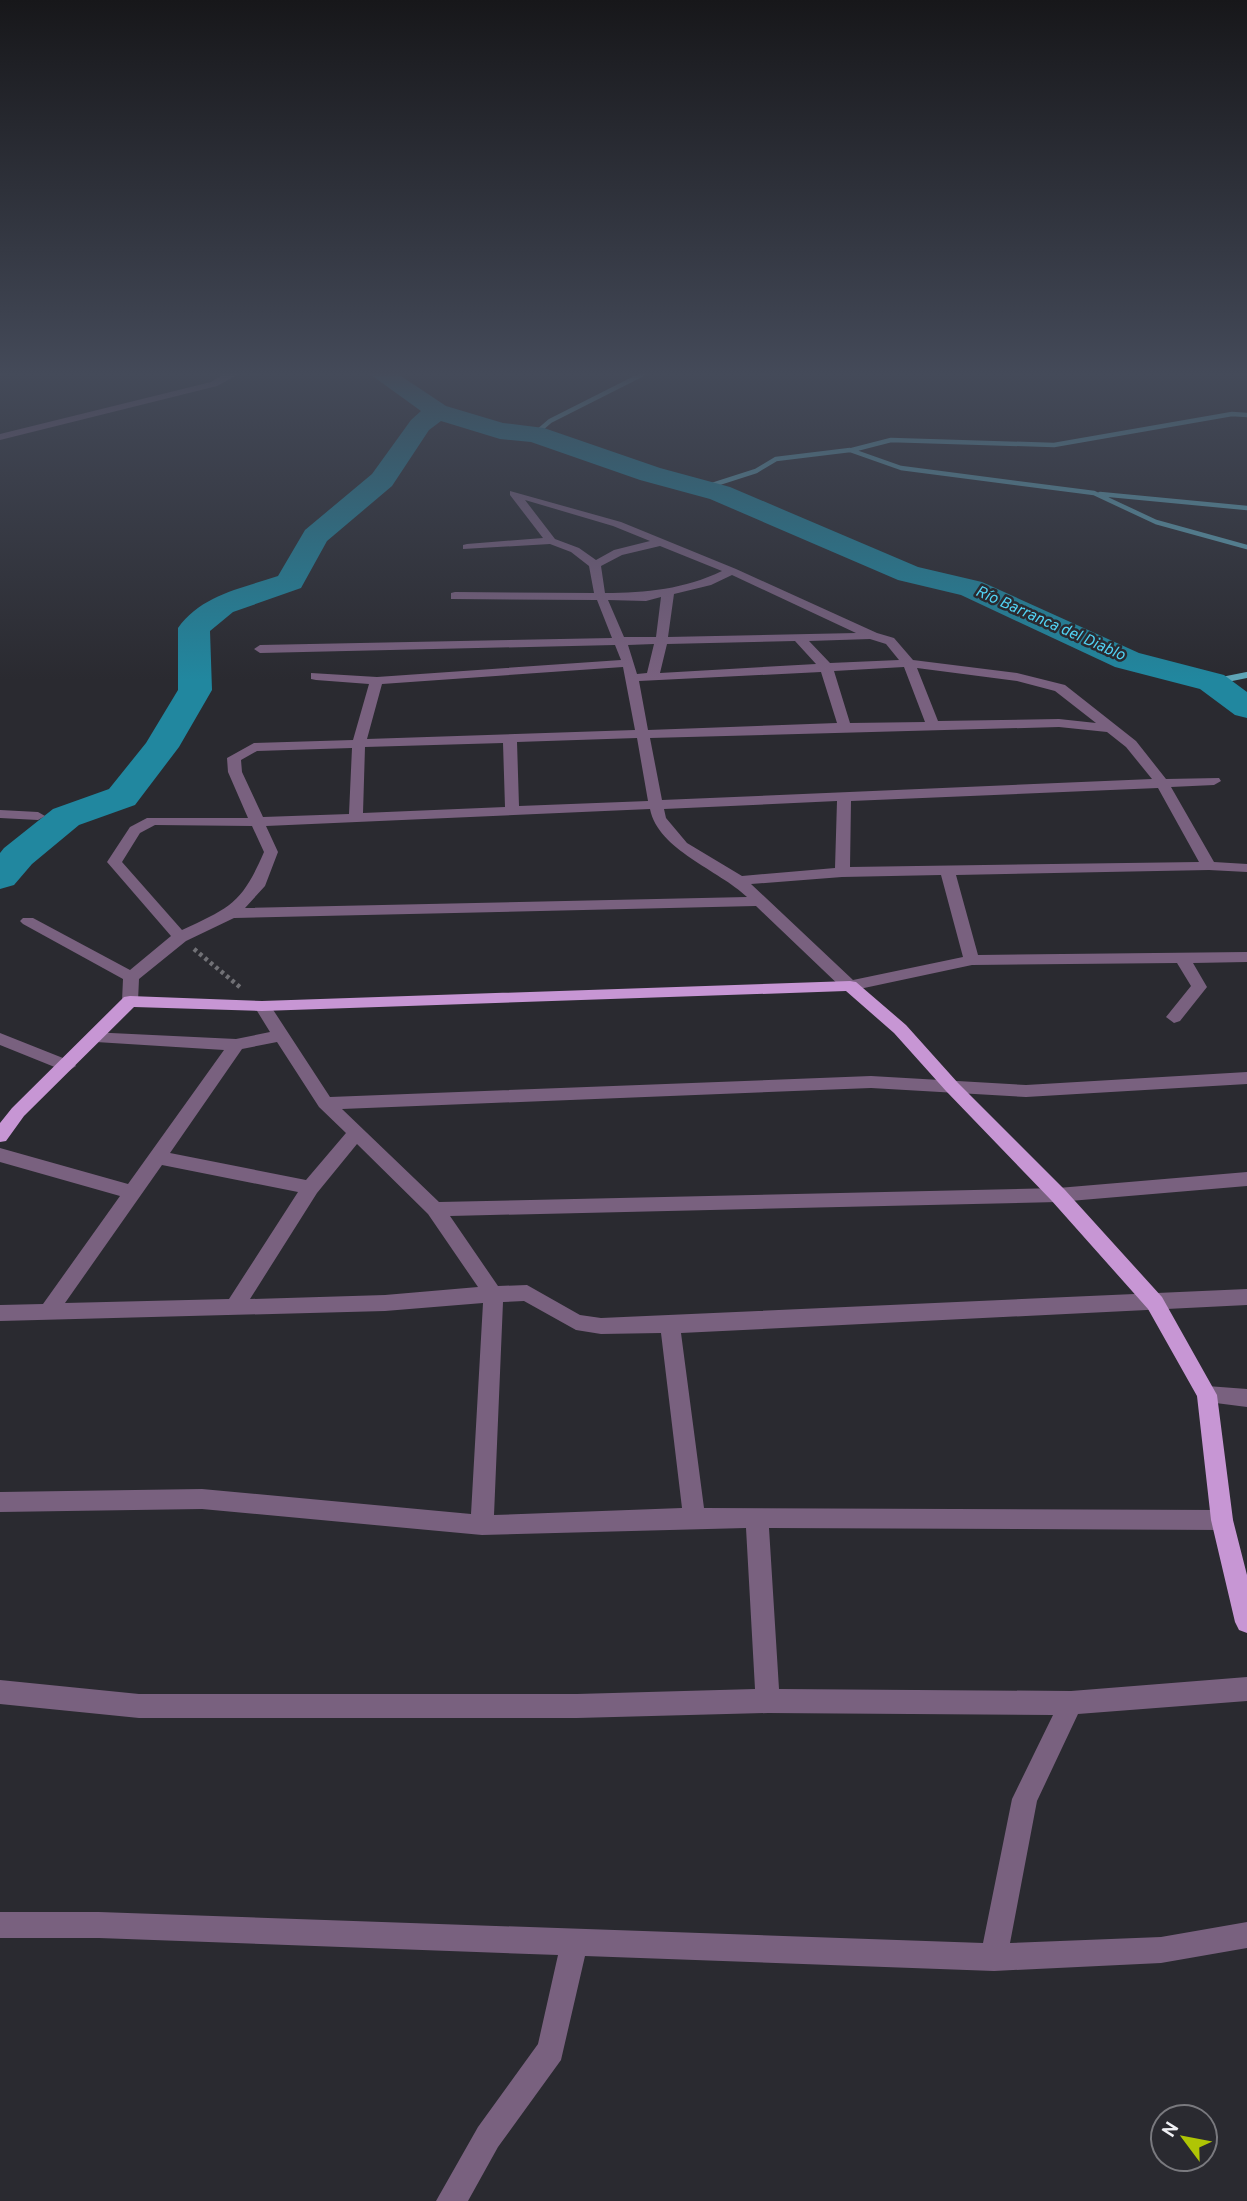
<svg xmlns="http://www.w3.org/2000/svg" width="1247" height="2201" font-family="Overpass,sans-serif">
  <style>
    .lines { fill: none; stroke-linecap: round; stroke-linejoin: round }
    .stream-far1 { stroke: #5fa6b8; stroke-width: 4.5 }
    .stream { stroke: #5fa6b8; stroke-width: 6 }
    .river { fill: #21879f; fill-rule: evenodd }
    .path { stroke: #717176; stroke-width: 4.5; stroke-dasharray: 3.5 3.5; stroke-linecap: butt }
    .minor { fill: #79617f; fill-rule: evenodd }
    .major { fill: #c796d4; fill-rule: evenodd }
    .labels { text-anchor: middle; dominant-baseline: central; stroke-width: 5; stroke-linejoin: round; paint-order: stroke }
    .far-water-label { font-size: 16px; font-style: italic; fill: #51d1f2; stroke: #2a2a30 }
  </style>
  <rect width="100%" height="100%" fill="#2a2a30"/>
  <g class="lines">
    <path class="stream-far1" d="M 535,434 L 550,421 L 647,372
      M 852,450 L 891,440 L 1054,445 L 1232,414 L 1247,415
      M 703,488 L 756,471 L 776,459 L 850,450 L 901,468 L 1094,493 L 1156,522 L 1247,547
      M 1100,494 L 1247,508"/>
    <path class="stream" d="M 1212,682 L 1247,675"/>
    <path class="river" d="M 367,372 L 395,372 L 446,406 L 503,423 L 544,428 L 660,468 L 730,487 L 918,567 L 982,582 L 1139,653 L 1224,675 L 1247,692 L 1247,718 L 1235,715 L 1200,689 L 1115,667 L 961,595 L 898,580 L 710,499 L 640,480 L 531,442 L 500,439 L 441,421 L 429,430 L 392,486 L 327,541 L 301,588 L 233,612 L 210,631 L 212,690 L 179,747 L 135,805 L 79,825 L 32,864 L 14,885 L 0,889 L 0,853 L 4,848 L 53,809 L 109,789 L 146,743 L 178,690 L 178,628 C 201,595 243,588 278,576 L 305,530 L 372,474 L 411,420 L 421,411 Z"/>
    <path class="path" d="M 194,949 L 241,988"/>
    <path class="minor" d="M 0,372 L 7,372 L 0,375 Z
      M 227,372 L 237,372 L 237,375 L 217,386 L 0,440 L 0,434 L 211,382 Z
      M 510,491 L 621,522 L 736,569 L 877,633 L 894,638 L 913,660 L 1017,673 L 1065,685 L 1136,741 L 1166,779 L 1219,778 L 1221,781 L 1214,785 L 1171,787 L 1214,862 L 1247,864 L 1247,872 L 1209,870 L 956,875 L 978,955 L 1247,952 L 1247,962 L 1193,963 L 1207,987 L 1180,1021 L 1174,1023 L 1166,1017 L 1191,986 L 1177,963 L 972,965 L 850,991 L 844,990 L 756,906 L 234,918 L 186,941 L 139,979 L 138,1001 L 130,1006 L 122,1001 L 123,979 L 23,924 L 20,921 L 23,918 L 33,918 L 130,970 L 171,936 L 107,862 L 130,827 L 147,818 L 248,818 L 228,772 L 227,758 L 254,743 L 353,740 L 369,684 L 316,680 L 311,679 L 311,673 L 377,677 L 621,660 L 615,645 L 260,653 L 254,649 L 260,645 L 612,638 L 597,600 L 451,599 L 451,593 L 455,592 L 594,593 L 589,566 L 571,552 L 550,544 L 463,549 L 463,545 L 467,544 L 543,538 L 510,495 ZM 525,500 L 613,526 L 650,541 L 614,550 L 596,560 L 579,548 L 555,539 ZM 660,546 L 722,571 C 685,589 646,593 605,593 L 601,566 L 622,555 ZM 732,575 L 856,633 L 668,637 L 674,594 L 711,585 ZM 661,597 L 656,637 L 624,637 L 608,600 L 646,601 ZM 870,639 L 886,644 L 899,660 L 830,663 L 809,641 ZM 795,641 L 816,664 L 660,673 L 667,644 ZM 628,645 L 654,644 L 647,673 L 637,674 ZM 623,667 L 635,730 L 367,739 L 382,684 ZM 904,667 L 925,722 L 850,723 L 834,671 ZM 917,668 L 1017,681 L 1055,691 L 1096,723 L 1059,719 L 938,721 ZM 821,672 L 837,723 L 648,730 L 639,681 ZM 1059,727 L 1107,732 L 1126,747 L 1152,779 L 662,800 L 650,738 ZM 637,738 L 648,801 L 519,806 L 517,742 ZM 503,743 L 505,807 L 363,813 L 365,747 ZM 352,748 L 349,814 L 263,817 L 242,772 L 241,760 L 257,751 ZM 1158,788 L 1199,862 L 850,867 L 851,801 ZM 837,801 L 835,868 L 742,876 L 687,843 L 666,818 L 664,809 ZM 650,809 C 658,850 719,870 747,897 L 245,908 L 265,886 L 278,852 L 266,826 ZM 155,825 L 252,826 L 264,852 C 242,903 231,907 182,930 L 122,862 L 140,833 ZM 941,875 L 963,957 L 853,980 L 751,884 L 842,877 Z
      M 0,810 L 38,812 L 45,816 L 38,820 L 0,818 Z
      M 262,1001 L 268,1002 L 330,1097 L 871,1076 L 1026,1085 L 1247,1072 L 1247,1084 L 1026,1097 L 871,1088 L 342,1109 L 439,1202 L 1058,1188 L 1247,1172 L 1247,1186 L 1058,1202 L 450,1216 L 498,1286 L 527,1285 L 580,1315 L 601,1318 L 1247,1289 L 1247,1305 L 681,1333 L 704,1508 L 1222,1510 L 1230,1513 L 1233,1520 L 1230,1527 L 1222,1530 L 769,1528 L 779,1689 L 1071,1691 L 1247,1677 L 1247,1701 L 1078,1714 L 1037,1801 L 1010,1943 L 1161,1937 L 1247,1922 L 1247,1948 L 1161,1963 L 994,1971 L 585,1956 L 561,2060 L 498,2147 L 468,2201 L 436,2201 L 478,2127 L 538,2044 L 558,1955 L 99,1938 L 0,1938 L 0,1912 L 99,1912 L 983,1943 L 1012,1799 L 1053,1715 L 768,1713 L 577,1718 L 139,1718 L 0,1704 L 0,1680 L 139,1694 L 577,1694 L 755,1689 L 746,1528 L 482,1535 L 202,1509 L 0,1512 L 0,1492 L 202,1489 L 471,1514 L 483,1303 L 385,1311 L 0,1321 L 0,1305 L 43,1304 L 120,1196 L 0,1162 L 0,1148 L 128,1184 L 224,1050 L 96,1042 L 88,1036 L 90,1032 L 236,1039 L 270,1032 L 254,1006 ZM 277,1042 L 319,1107 L 346,1133 L 306,1180 L 170,1153 L 242,1049 ZM 357,1144 L 428,1214 L 478,1287 L 385,1295 L 250,1299 L 317,1193 ZM 162,1165 L 298,1192 L 229,1299 L 65,1303 ZM 524,1301 L 576,1330 L 601,1334 L 661,1333 L 682,1508 L 494,1515 L 503,1302 Z
      M 0,1033 L 73,1062 L 76,1066 L 67,1072 L 0,1045 Z
      M 1207,1386 L 1247,1389 L 1247,1407 L 1200,1401 L 1197,1395 L 1200,1389 Z"/>
    <path class="major" d="M 850,981 L 856,982 L 906,1025 L 958,1083 L 1065,1190 L 1162,1297 L 1217,1395 L 1233,1520 L 1247,1575 L 1247,1633 L 1239,1630 L 1235,1622 L 1211,1520 L 1197,1396 L 1148,1309 L 1051,1200 L 946,1091 L 894,1033 L 846,991 L 262,1011 L 134,1007 L 24,1116 L 6,1141 L 0,1142 L 0,1123 L 12,1108 L 124,997 L 130,996 L 262,1001 Z"/>
  </g>
  <linearGradient id="sky" x2="0" y2="1"><stop stop-color="#17171a"/><stop offset="0.55" stop-color="#444a59"/><stop offset="1" stop-color="#444a59" stop-opacity="0"/></linearGradient>
  <rect width="1247" height="680" fill="url(#sky)"/>
  <g class="labels">
    <g class="far-water-label">
      <text transform="translate(1050 624) rotate(24)">Río Barranca del Diablo</text>
    </g>
  </g>
  <g transform="translate(1184 2138) rotate(302)"><circle r="33" fill="#2a2a30" stroke="#79797e" stroke-width="2"/>
  <path d="M0-5L12 26L0 18L-12 26Z" fill="#afc505"/>
  <text y="-10" font-size="19" font-weight="bold" text-anchor="middle" fill="#f0f0f4">N</text>
  </g>
</svg>
